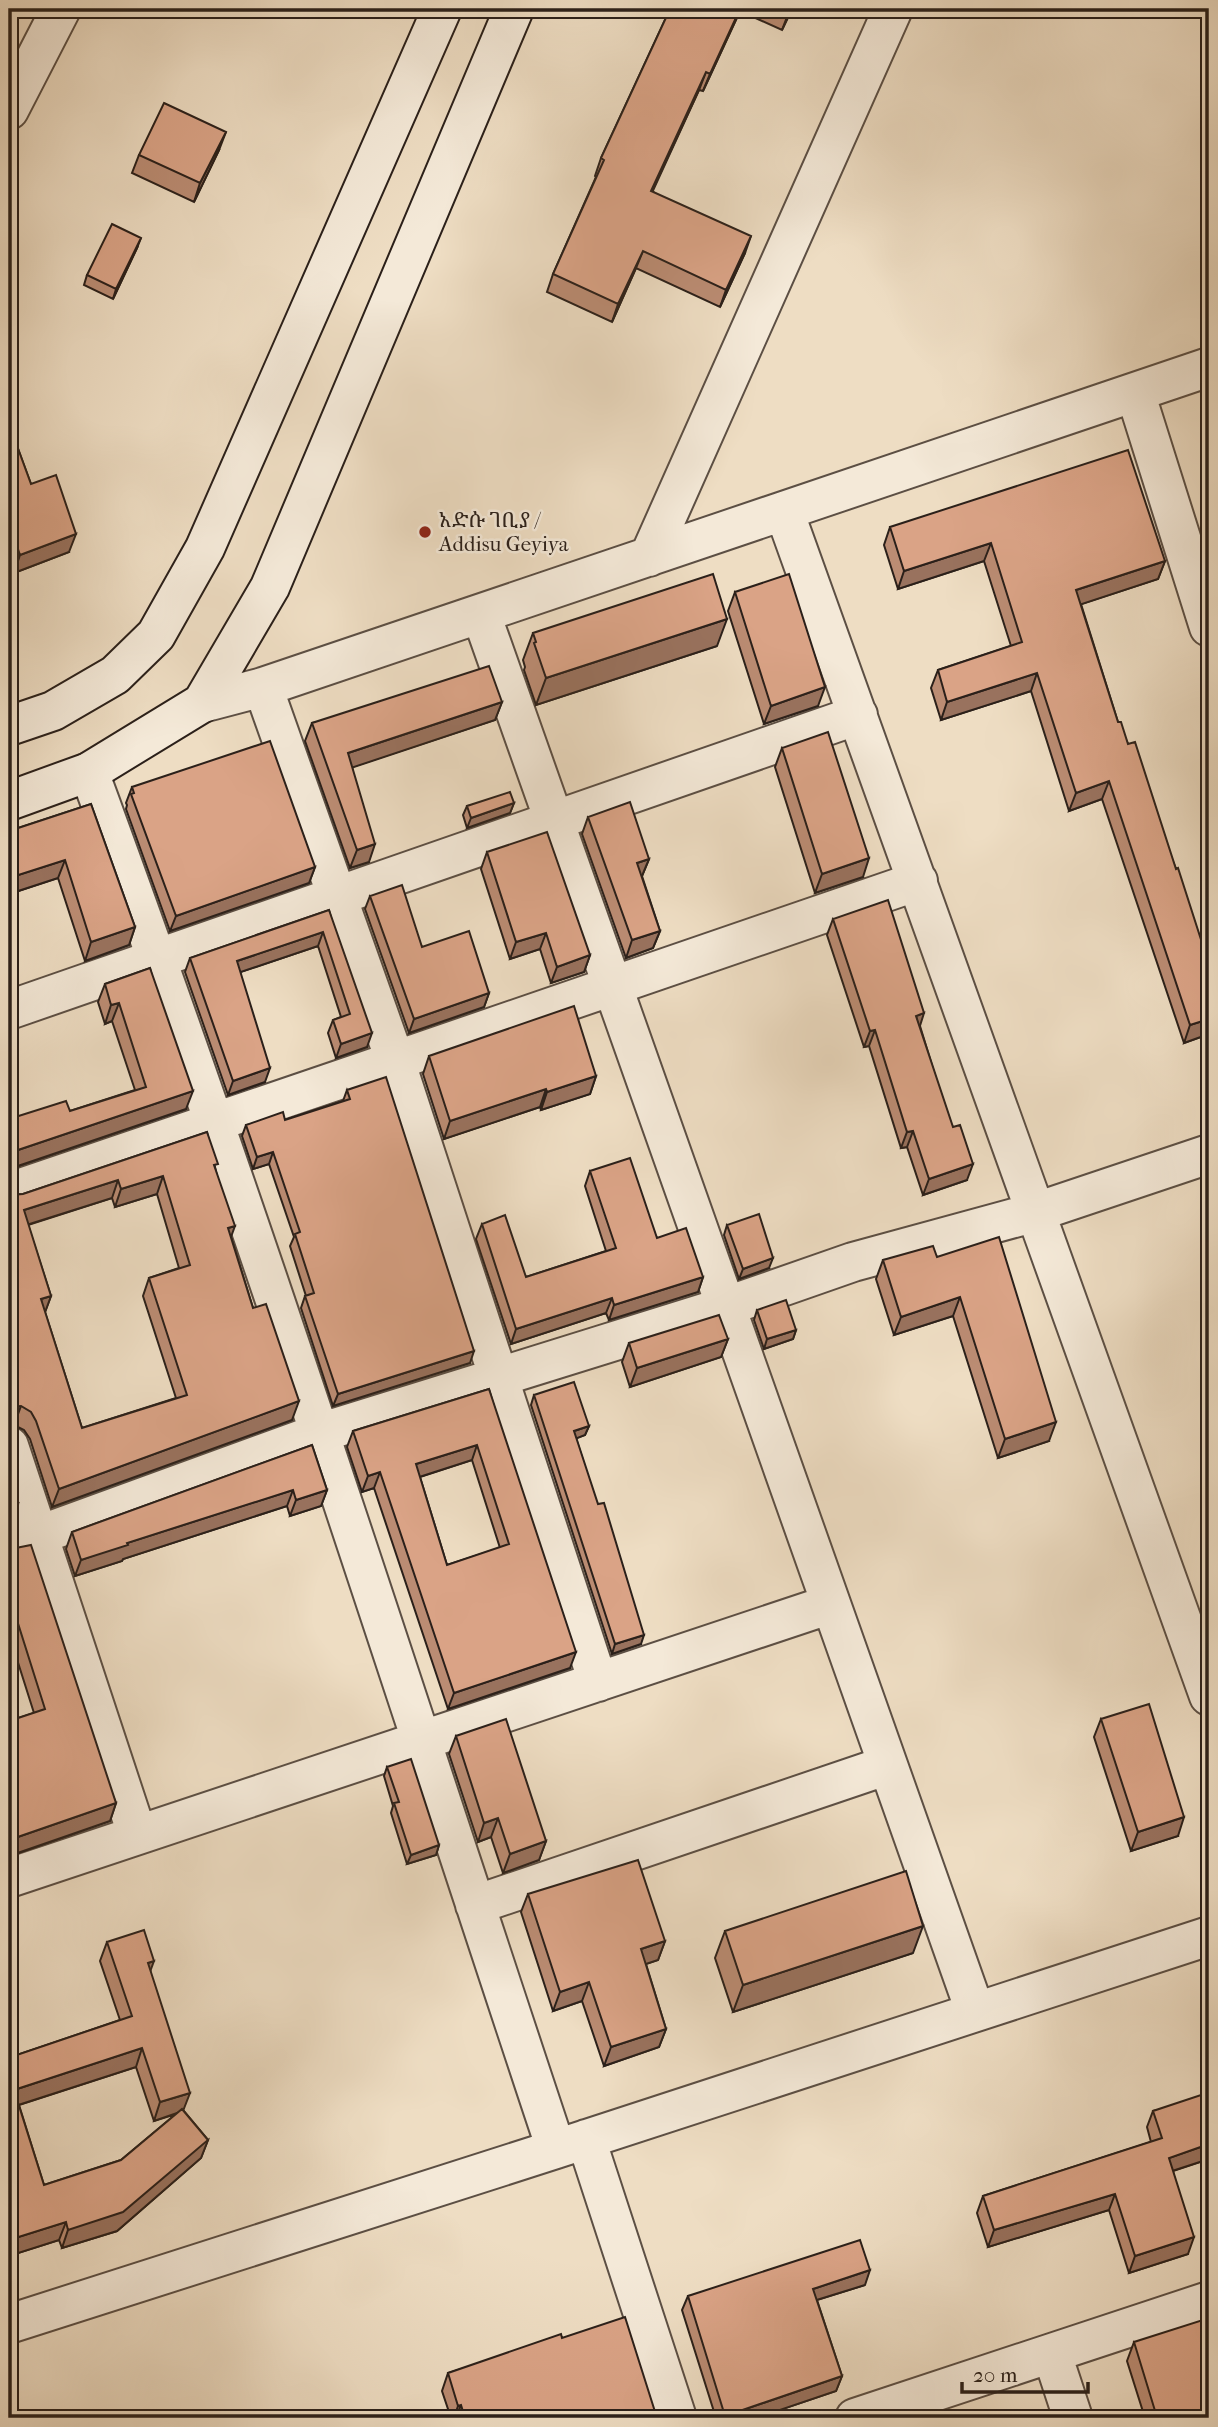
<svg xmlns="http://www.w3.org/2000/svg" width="1218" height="2427" font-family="'IM FELL French Canon','Noto Serif Ethiopic',serif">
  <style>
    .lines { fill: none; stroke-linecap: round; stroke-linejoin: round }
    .street-casing { stroke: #5c4f44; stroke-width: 42 }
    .secondary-casing { stroke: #2b201a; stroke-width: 42 }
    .street { stroke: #f4e9d8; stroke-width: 38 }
    .secondary { stroke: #f4e9d8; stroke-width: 38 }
    .wall { fill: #bb8c73; stroke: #2b201a; stroke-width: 2; fill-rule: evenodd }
    .shaded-wall { fill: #99725e; stroke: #2b201a; stroke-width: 2 }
    .building { fill: #daa386; stroke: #2b201a; stroke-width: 2; fill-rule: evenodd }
    .poi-dot { fill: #8f2418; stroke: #f4e9d8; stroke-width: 2.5 }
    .labels { text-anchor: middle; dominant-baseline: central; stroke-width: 5; stroke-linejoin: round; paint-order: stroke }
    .poi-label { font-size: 21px; fill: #2b201a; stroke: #f4e9d8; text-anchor: start }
  </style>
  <rect width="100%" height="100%" fill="#eeddc3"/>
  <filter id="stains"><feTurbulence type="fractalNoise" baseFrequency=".00286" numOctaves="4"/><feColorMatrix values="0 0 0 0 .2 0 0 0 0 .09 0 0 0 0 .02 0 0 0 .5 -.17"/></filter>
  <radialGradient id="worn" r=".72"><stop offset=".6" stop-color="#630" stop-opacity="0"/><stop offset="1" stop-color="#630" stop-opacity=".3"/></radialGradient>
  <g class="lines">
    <defs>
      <path id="street" d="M 9,110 L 61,9
        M 1135,392 L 1209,627
        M 784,511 L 1209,1696
        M 649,557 L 893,9
        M 481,614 L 975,2011
        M 263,687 L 395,1060 L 598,1682
        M 202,703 L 263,687 L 1209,367
        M 89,772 C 257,1227 403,1689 556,2149
        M 9,1010 L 858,715
        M 9,1192 C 313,1091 614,983 918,881
        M 9,1446 L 137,1834
        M 9,1546 L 319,1433 L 727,1306 L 853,1262 L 1036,1212 L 1209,1154
        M 9,1878 L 831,1604
        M 475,1905 L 888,1765
        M 586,2139 L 677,2418
        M 9,2324 L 556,2149 L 1209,1936
        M 1052,2354 L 1073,2418
        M 855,2418 L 1209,2301"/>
      <path id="secondary" d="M 9,726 L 53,711 L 115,675 L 156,635 L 205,548 L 442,9
        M 9,801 L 89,772 L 202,703 L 270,587 L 514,9"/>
    </defs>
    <use href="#street" class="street-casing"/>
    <use href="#secondary" class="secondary-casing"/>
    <use href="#street" class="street"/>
    <use href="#secondary" class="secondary"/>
  </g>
  <path class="wall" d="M 231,9 L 248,9 L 245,15 Z
    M 670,9 L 792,9 L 782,30 L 740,11 L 703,91 L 699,90 L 652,191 L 745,253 L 720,307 L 636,268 L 612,322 L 547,292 L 553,274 L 596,177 L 595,176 L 601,158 Z
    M 219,150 L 194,202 L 132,173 L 139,155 Z
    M 137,248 L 113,299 L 84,285 L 87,275 Z
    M 9,424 L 31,484 L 69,552 L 14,573 L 9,560 Z
    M 890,527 L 1165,561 L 1158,579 L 1081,604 L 1118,722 L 1128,744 L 1176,869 L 1205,952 L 1209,953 L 1209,1034 L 1184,1043 L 1102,799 L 1069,811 L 1031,691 L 941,720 L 931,688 L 938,670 L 1011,646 L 984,561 L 898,589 L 884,545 Z
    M 735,592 L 818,706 L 764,724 L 728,611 Z
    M 533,633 L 717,646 L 536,705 L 524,670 L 525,667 L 523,660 Z
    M 502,702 L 495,720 L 352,767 L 369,862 L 350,868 L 305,741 L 312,723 Z
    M 782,748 L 863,877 L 815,893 L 775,767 Z
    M 132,787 L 315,867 L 309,883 L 170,931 L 126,809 L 127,805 L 126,803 Z
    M 514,803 L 510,813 L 467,828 L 463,815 L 467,806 Z
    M 91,804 L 135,927 L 129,945 L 85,961 L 58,878 L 9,894 L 9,831 Z
    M 588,817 L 649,859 L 642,876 L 660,931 L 653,948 L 626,958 L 582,834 Z
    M 487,852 L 590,955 L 584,972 L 551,983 L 540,949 L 510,959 L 481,869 Z
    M 370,896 L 422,947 L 489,993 L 484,1007 L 409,1033 L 365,909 Z
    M 329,910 L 367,1047 L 336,1058 L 328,1033 L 333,1020 L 341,1017 L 318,946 L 240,972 L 265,1082 L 228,1095 L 185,972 L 190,958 Z
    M 833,919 L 920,1026 L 967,1180 L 923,1195 L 907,1147 L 901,1148 L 869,1046 L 864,1047 L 827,935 Z
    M 150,968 L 186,1109 L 9,1169 L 9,1119 L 70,1111 L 135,1090 L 112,1021 L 105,1024 L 98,1002 L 105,984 Z
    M 429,1056 L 596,1076 L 590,1094 L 541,1110 L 540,1107 L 444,1139 L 423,1074 Z
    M 347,1090 L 470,1363 L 333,1406 L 301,1308 L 305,1296 L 306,1296 L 290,1246 L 294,1237 L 269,1164 L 253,1169 L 242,1136 L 246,1125 L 285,1120 L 343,1101 Z
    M 207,1132 L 231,1237 L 253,1308 L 292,1420 L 52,1507 L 30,1439 L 24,1430 L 14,1425 L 9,1425 L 9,1194 L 11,1195 L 23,1194 ZM 157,1194 L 179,1268 L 149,1278 L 143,1296 L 176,1398 L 82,1428 L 45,1312 L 51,1296 L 28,1225 L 112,1198 L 115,1207 Z
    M 590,1171 L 657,1238 L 703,1277 L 698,1292 L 609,1320 L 606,1313 L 511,1344 L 476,1239 L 482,1224 L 526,1277 L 606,1251 L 585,1186 Z
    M 727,1225 L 769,1268 L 739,1279 L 724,1235 Z
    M 937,1257 L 1049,1441 L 998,1458 L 953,1316 L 894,1335 L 876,1279 L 883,1260 Z
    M 757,1310 L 796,1330 L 793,1339 L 764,1349 L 754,1320 Z
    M 728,1339 L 721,1357 L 630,1387 L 622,1362 L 629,1343 Z
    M 489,1389 L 570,1668 L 448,1709 L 374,1488 L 362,1492 L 347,1447 L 353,1431 ZM 472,1460 L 500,1548 L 447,1565 L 420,1477 Z
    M 534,1395 L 589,1426 L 585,1435 L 576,1438 L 641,1644 L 612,1654 L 531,1405 Z
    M 312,1445 L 327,1490 L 321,1506 L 290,1516 L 287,1506 L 123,1559 L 122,1561 L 75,1576 L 66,1549 L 72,1532 Z
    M 9,1548 L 116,1803 L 110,1821 L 9,1856 L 9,1721 L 34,1713 L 9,1634 Z
    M 1101,1719 L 1178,1836 L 1131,1851 L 1094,1737 Z
    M 456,1736 L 546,1841 L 539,1860 L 503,1873 L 491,1837 L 478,1842 L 449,1754 Z
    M 387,1767 L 439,1845 L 436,1855 L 407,1864 L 391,1813 L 393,1806 L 384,1776 Z
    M 528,1894 L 665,1941 L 658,1960 L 646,1964 L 666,2029 L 659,2047 L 604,2066 L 582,2001 L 553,2011 L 521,1912 Z
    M 725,1931 L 913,1953 L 733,2012 L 715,1958 Z
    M 107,1942 L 150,1970 L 183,2110 L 208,2140 L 201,2158 L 117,2231 L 62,2248 L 59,2240 L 9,2256 L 9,2049 L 11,2057 L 120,2020 L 100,1961 ZM 136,2067 L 154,2121 L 176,2114 L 121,2160 L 44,2185 L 19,2105 Z
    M 1209,2101 L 1209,2159 L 1173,2171 L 1188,2254 L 1129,2273 L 1109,2210 L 988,2247 L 977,2213 L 983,2196 L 1151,2142 L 1147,2127 L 1153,2111 Z
    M 865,2285 L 817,2300 L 842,2376 L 836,2391 L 756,2418 L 716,2418 L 682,2310 L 688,2296 Z
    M 562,2338 L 657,2418 L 451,2418 L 442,2391 L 448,2373 Z
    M 1134,2342 L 1209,2418 L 1145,2418 L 1127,2361 Z"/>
  <path class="shaded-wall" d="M 740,9 L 741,9 L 703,91 L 710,74 Z
    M 790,9 L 792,9 L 782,30 Z
    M 706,72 L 699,90 L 645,208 L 651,191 Z
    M 226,132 L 219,150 L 194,202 L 200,183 Z
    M 751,236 L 745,253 L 720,307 L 726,290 Z
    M 141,238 L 137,248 L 113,299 L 116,289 Z
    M 643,251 L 636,268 L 612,322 L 618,304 Z
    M 76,534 L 69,552 L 14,573 L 20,555 Z
    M 991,543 L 984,561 L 898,589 L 904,571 Z
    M 1165,561 L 1158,579 L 1070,608 L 1076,590 Z
    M 727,619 L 717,646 L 536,705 L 546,678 Z
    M 1037,673 L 1031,691 L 941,720 L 947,702 Z
    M 825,687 L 818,706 L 764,724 L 771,706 Z
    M 502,702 L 495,720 L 342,771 L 348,753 Z
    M 1109,781 L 1102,799 L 1069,811 L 1076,793 Z
    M 514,803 L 510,813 L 467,828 L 471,818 Z
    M 375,844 L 369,862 L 350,868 L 357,850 Z
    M 869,858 L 863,877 L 815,893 L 822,874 Z
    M 649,859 L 642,876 L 631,880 L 637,863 Z
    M 65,860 L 58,878 L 9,894 L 9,878 Z
    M 315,867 L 309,883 L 170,931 L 176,916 Z
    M 135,927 L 129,945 L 85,961 L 91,942 Z
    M 660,931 L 653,948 L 626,958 L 632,940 Z
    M 323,932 L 318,946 L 232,975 L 237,961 Z
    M 546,933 L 540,949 L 510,959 L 516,942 Z
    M 590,955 L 584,972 L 551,983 L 557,967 Z
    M 489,993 L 484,1007 L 409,1033 L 414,1019 Z
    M 119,1003 L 112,1021 L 105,1024 L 111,1005 Z
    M 924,1013 L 919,1029 L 916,1016 Z
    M 1209,1019 L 1209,1034 L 1184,1043 L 1190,1025 Z
    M 875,1030 L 869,1046 L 864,1047 L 870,1031 Z
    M 372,1033 L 367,1047 L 336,1058 L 341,1044 Z
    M 270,1068 L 265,1082 L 228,1095 L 233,1081 Z
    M 596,1076 L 590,1094 L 541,1110 L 547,1092 Z
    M 546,1089 L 540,1107 L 444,1139 L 450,1121 Z
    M 193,1091 L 186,1109 L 9,1169 L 9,1153 Z
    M 913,1131 L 907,1147 L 901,1148 L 907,1132 Z
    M 273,1152 L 269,1164 L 253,1169 L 257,1157 Z
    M 973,1164 L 967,1180 L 923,1195 L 929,1179 Z
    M 163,1176 L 157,1194 L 115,1207 L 121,1189 Z
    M 118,1180 L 112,1198 L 17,1228 L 24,1210 Z
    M 235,1226 L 228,1245 L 228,1228 Z
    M 773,1258 L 769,1268 L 739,1279 L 743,1269 Z
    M 703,1277 L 698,1292 L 609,1320 L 614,1305 Z
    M 51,1296 L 44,1315 L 41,1299 Z
    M 960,1297 L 953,1316 L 894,1335 L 901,1317 Z
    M 612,1298 L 606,1313 L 511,1344 L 516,1329 Z
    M 796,1330 L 793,1339 L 764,1349 L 767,1339 Z
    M 728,1339 L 721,1357 L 630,1387 L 637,1368 Z
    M 474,1351 L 470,1363 L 333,1406 L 338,1394 Z
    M 299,1401 L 292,1420 L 52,1507 L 59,1489 Z
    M 21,1406 L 14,1425 L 9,1425 L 9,1407 Z
    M 1056,1422 L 1049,1441 L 998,1458 L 1005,1439 Z
    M 589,1426 L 585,1435 L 570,1441 L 574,1431 Z
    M 477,1445 L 472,1460 L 410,1480 L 416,1464 Z
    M 380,1472 L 374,1488 L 362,1492 L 368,1476 Z
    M 293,1490 L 287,1506 L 123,1559 L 122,1561 L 75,1576 L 81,1560 L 127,1543 Z
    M 327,1490 L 321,1506 L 290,1516 L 296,1500 Z
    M 18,1504 L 11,1522 L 9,1523 L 9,1509 Z
    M 15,1614 L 9,1630 L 9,1615 Z
    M 644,1635 L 641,1644 L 612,1654 L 615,1644 Z
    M 576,1652 L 570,1668 L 448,1709 L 454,1693 Z
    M 116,1803 L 110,1821 L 9,1856 L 9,1840 Z
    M 1184,1817 L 1178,1836 L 1131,1851 L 1138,1832 Z
    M 498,1818 L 491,1837 L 478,1842 L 484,1823 Z
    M 546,1841 L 539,1860 L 503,1873 L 510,1854 Z
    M 439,1845 L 436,1855 L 407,1864 L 411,1855 Z
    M 923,1926 L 913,1953 L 733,2012 L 743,1985 Z
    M 665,1941 L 658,1960 L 634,1968 L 641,1949 Z
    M 154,1961 L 147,1980 L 148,1963 Z
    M 589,1982 L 582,2001 L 553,2011 L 560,1992 Z
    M 666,2029 L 659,2047 L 604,2066 L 611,2047 Z
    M 142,2048 L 136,2067 L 9,2108 L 14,2090 Z
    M 190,2093 L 183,2111 L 154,2121 L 160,2102 Z
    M 208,2140 L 201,2158 L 117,2231 L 62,2248 L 68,2230 Z
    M 1209,2144 L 1209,2159 L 1163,2174 L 1169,2158 Z
    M 1115,2194 L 1109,2210 L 988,2247 L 994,2230 Z
    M 66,2222 L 59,2240 L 9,2256 L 9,2240 Z
    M 1194,2237 L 1188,2254 L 1129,2273 L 1135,2256 Z
    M 870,2270 L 865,2285 L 807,2303 L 813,2289 Z
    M 842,2376 L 836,2391 L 756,2418 L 724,2418 L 725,2416 Z
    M 461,2405 L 456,2418 L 454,2418 L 458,2406 Z"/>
  <path class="building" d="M 670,9 L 740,9 L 710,74 L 706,72 L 651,191 L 751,236 L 726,290 L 643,251 L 618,304 L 553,274 L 604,160 L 601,158 Z
    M 779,9 L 790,9 L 788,13 Z
    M 164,103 L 226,132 L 200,183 L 139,155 Z
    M 112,224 L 141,238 L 116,289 L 87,275 Z
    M 9,424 L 31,484 L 56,475 L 76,534 L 20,555 L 9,523 Z
    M 1128,450 L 1165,561 L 1076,590 L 1118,722 L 1121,722 L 1128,744 L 1135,742 L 1176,869 L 1178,868 L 1205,952 L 1208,951 L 1209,953 L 1209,1019 L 1190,1025 L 1109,781 L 1076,793 L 1037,673 L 947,702 L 938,670 L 1022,642 L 991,543 L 904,571 L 890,527 Z
    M 713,574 L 727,619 L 546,678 L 534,643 L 536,642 L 533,633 Z
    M 789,574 L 825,687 L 771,706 L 735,592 Z
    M 489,666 L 502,702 L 348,753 L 375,844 L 357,850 L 312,723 Z
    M 828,732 L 869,858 L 822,874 L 782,748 Z
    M 270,741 L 315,867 L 176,916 L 131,794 L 134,793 L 132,787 Z
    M 510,792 L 514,803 L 471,818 L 467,806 Z
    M 630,802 L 649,859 L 637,863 L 660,931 L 632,940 L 588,817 Z
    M 91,804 L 135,927 L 91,942 L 65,860 L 9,878 L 9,831 Z
    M 547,832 L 590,955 L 557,967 L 546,933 L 516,942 L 487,852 Z
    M 402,885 L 422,947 L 469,931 L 489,993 L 414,1019 L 370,896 Z
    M 888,900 L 924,1013 L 916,1016 L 953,1127 L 960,1125 L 973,1164 L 929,1179 L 913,1131 L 907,1132 L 875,1030 L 870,1031 L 833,919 Z
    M 329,910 L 372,1033 L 341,1044 L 333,1020 L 350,1014 L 323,932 L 237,961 L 270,1068 L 233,1081 L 190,958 Z
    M 150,968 L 193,1091 L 9,1153 L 9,1119 L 66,1101 L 70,1111 L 146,1087 L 119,1003 L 111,1005 L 105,984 Z
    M 574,1006 L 596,1076 L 547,1092 L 546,1089 L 450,1121 L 429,1056 Z
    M 386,1077 L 474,1351 L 338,1394 L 305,1296 L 314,1293 L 295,1234 L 300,1232 L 273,1152 L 257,1157 L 246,1125 L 283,1112 L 285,1120 L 350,1099 L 347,1090 Z
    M 207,1132 L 218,1164 L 214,1165 L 235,1226 L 228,1228 L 253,1308 L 266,1304 L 299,1401 L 59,1489 L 36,1421 L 31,1412 L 21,1406 L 9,1407 L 9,1194 L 11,1195 L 23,1194 ZM 163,1176 L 190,1265 L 149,1278 L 187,1395 L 82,1428 L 41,1299 L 51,1296 L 24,1210 L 118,1180 L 121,1189 Z
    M 630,1158 L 657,1238 L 686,1228 L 703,1277 L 614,1305 L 612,1298 L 516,1329 L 482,1224 L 505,1215 L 526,1277 L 616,1248 L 590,1171 Z
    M 759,1214 L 773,1258 L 743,1269 L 727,1225 Z
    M 999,1237 L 1056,1422 L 1005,1439 L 960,1297 L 901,1317 L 883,1260 L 933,1246 L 937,1257 Z
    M 786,1300 L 796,1330 L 767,1339 L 757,1310 Z
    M 719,1315 L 728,1339 L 637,1368 L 629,1343 Z
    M 574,1382 L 589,1426 L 574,1431 L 598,1504 L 604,1503 L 644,1635 L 615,1644 L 534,1395 Z
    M 489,1389 L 576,1652 L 454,1693 L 380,1472 L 368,1476 L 353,1431 ZM 477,1445 L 509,1544 L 447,1565 L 416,1464 Z
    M 312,1445 L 327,1490 L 296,1500 L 293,1490 L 127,1543 L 128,1545 L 81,1560 L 72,1532 Z
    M 9,1476 L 18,1504 L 9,1509 Z
    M 31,1545 L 116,1803 L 9,1840 L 9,1721 L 45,1709 L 15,1614 L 9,1615 L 9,1548 L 11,1549 Z
    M 1149,1704 L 1184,1817 L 1138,1832 L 1101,1719 Z
    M 506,1719 L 546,1841 L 510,1854 L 498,1818 L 484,1823 L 456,1736 Z
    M 411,1759 L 439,1845 L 411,1855 L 394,1803 L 399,1802 L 387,1767 Z
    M 638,1860 L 665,1941 L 641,1949 L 666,2029 L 611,2047 L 589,1982 L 560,1992 L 528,1894 Z
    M 906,1871 L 923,1926 L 743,1985 L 725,1931 Z
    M 144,1930 L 154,1961 L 148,1963 L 190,2093 L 160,2102 L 142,2048 L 14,2090 L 44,2185 L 121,2160 L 182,2109 L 208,2140 L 123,2212 L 68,2230 L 66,2222 L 9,2240 L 9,2049 L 11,2057 L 132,2016 L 107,1942 Z
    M 1207,2093 L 1209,2101 L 1209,2144 L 1169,2158 L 1194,2237 L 1135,2256 L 1115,2194 L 994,2230 L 983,2196 L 1162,2138 L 1153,2111 Z
    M 860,2240 L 870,2270 L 813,2289 L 842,2376 L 725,2416 L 688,2296 Z
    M 625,2317 L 657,2418 L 465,2418 L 461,2405 L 458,2406 L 448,2373 L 561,2334 L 562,2338 Z
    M 1209,2318 L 1209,2418 L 1144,2418 L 1156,2414 L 1134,2342 Z"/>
  <circle class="poi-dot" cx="425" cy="532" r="7"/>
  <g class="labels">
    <g class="poi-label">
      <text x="439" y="520">አድሱ ገቢያ /<tspan x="439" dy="24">Addisu Geyiya</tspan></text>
    </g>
  </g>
  <rect width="1218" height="2427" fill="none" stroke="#eeddc3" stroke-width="35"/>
  <rect x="10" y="10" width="1197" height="2406" fill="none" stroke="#2b201a" stroke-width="3.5"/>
  <rect x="18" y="18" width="1183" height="2392" fill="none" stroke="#2b201a" stroke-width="2"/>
  <path d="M962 2382v10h126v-10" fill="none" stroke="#2b201a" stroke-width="3.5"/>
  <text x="973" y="2382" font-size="21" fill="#2b201a" stroke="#f4e9d8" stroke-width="5" paint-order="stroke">20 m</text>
  <rect width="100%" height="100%" filter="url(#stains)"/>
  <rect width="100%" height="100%" fill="url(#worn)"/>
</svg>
